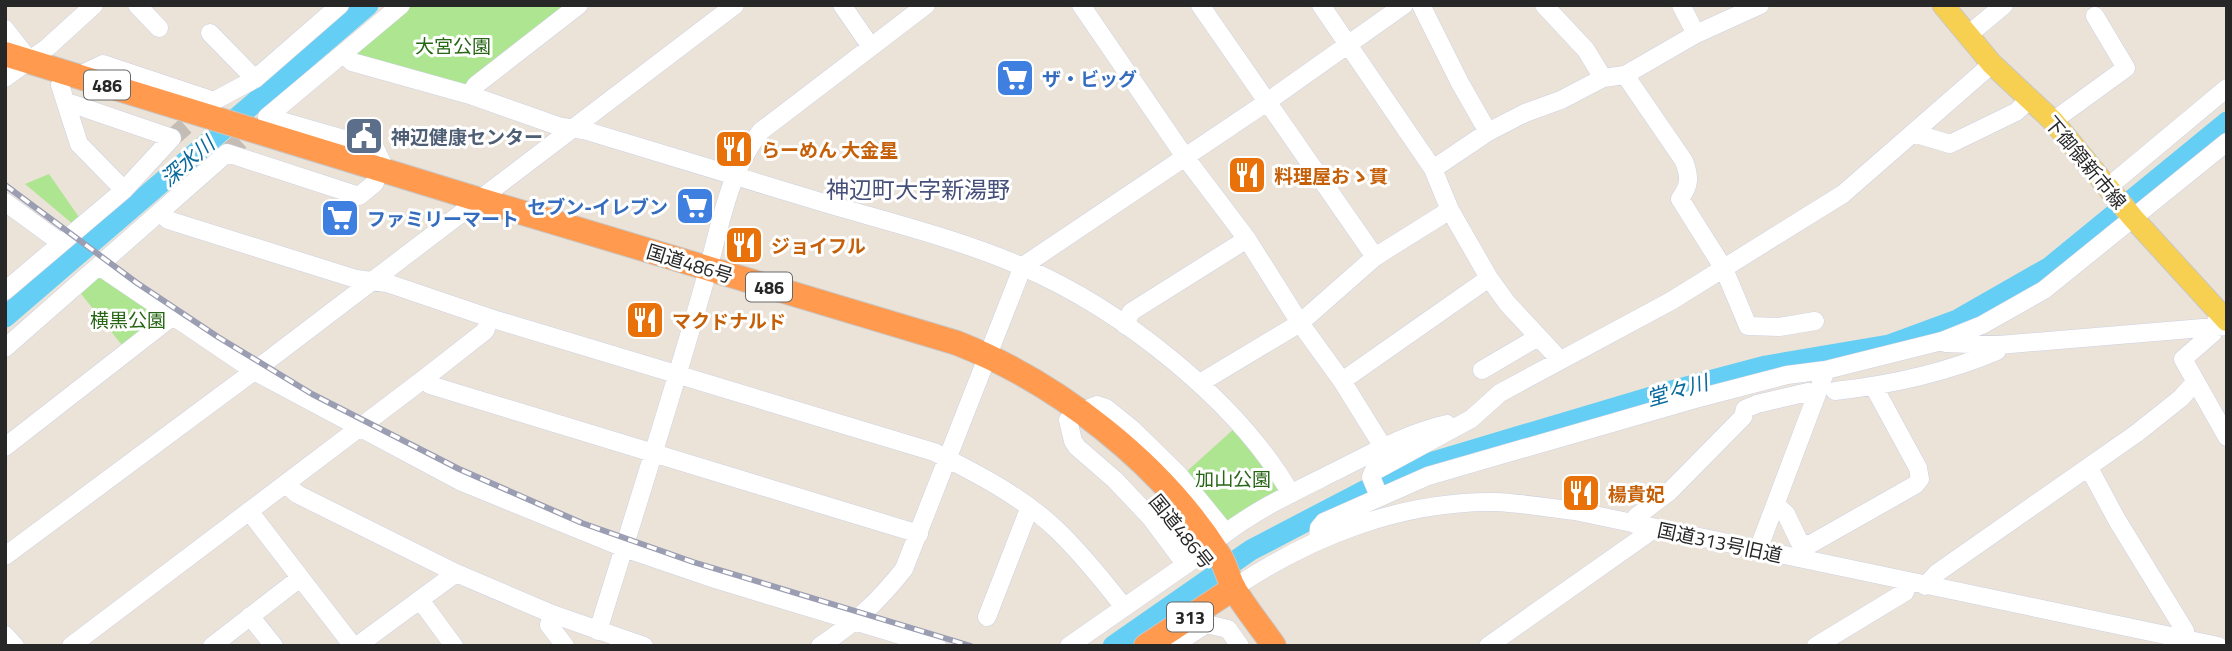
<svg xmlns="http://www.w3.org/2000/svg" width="2232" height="651" font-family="'Titillium Web','Noto Sans JP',sans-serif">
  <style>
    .green { fill: #aee591 }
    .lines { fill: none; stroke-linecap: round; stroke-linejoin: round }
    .river { stroke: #64cef4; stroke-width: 21 }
    .minor-tunnel { stroke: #c4bdb5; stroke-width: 18; stroke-dasharray: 18 9; stroke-linecap: butt }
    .minor-casing { stroke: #cdd1e2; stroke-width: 19 }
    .major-casing { stroke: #c7c7c7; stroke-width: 23 }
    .highway-casing { stroke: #c7c7c7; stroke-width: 26 }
    .minor { stroke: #fff; stroke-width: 18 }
    .major { stroke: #f7d051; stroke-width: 21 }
    .highway { stroke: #ff9a4f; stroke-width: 24 }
    .rail-casing { stroke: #9b9eb3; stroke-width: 6 }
    .rail { stroke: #fff; stroke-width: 3.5; stroke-dasharray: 10; stroke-linecap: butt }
    .labels { text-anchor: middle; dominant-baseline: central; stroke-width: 6; stroke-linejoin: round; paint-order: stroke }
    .shield { fill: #fff; stroke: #686868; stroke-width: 2 }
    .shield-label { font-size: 18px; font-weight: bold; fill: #272727 }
    .park-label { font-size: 19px; fill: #276615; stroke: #fff }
    .shop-label { font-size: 19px; font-weight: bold; fill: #366cbe; stroke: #fff; text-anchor: start }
    .service-label { font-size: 19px; font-weight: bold; fill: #4e5e75; stroke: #fff; text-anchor: start }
    .food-label { font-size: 19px; font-weight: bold; fill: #c56008; stroke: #fff; text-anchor: start }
    .street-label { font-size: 19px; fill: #272727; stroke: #fff }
    .water-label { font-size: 21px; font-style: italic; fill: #07699c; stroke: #fff }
    .quarter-label { font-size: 23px; fill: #46507a; stroke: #fff }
  </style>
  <rect width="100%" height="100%" fill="#ebe3d8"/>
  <path class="green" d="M 410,5 L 571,5 L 462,88 L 352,54 Z
    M 49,174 L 81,220 L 74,225 L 25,184 Z
    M 97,273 L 162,316 L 125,349 L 78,290 Z
    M 1235,428 L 1282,484 L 1280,497 L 1226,523 L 1185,473 Z"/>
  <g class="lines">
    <path class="river" d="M 5,317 L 368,5
      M 1113,646 L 1251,550 L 1387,479 L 1433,462 L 1668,392 L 1766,366 L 1889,345 L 1957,320 L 2050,267 L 2227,122"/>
    <path class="minor-tunnel" d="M 172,138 L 206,108
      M 227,153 L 259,124"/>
    <defs>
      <path id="minor" d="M 137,5 L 159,28
        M 842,5 L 871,47
        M 1081,5 L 1185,157 L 1247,239 L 1300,323 L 1342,381 L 1383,447
        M 1200,5 L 1375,257
        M 1321,5 L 1433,169 L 1450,210 L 1489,278 L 1507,303 L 1560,360
        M 1421,5 L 1460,83 L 1488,132
        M 1544,5 L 1586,50 L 1603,78
        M 1681,5 L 1696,34
        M 5,29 L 30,61
        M 210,33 L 255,79
        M 1968,35 L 2004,5
        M 343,54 L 352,62 L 470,95 L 558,126 L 587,131 C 665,155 743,179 821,202 C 888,222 959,239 1023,267 C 1121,309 1238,401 1291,494
        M 1625,75 L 1684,161 C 1690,177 1690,185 1680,199 L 1724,269 L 1748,326 L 1779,327 L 1815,321
        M 78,76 L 103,64 L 214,101 L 255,79 L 340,5
        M 5,78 L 48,47 L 94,5
        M 60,85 L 79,144 L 124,190
        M 470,95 L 476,85 L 579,5
        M 267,117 L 401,5
        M 267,117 L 375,148 L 386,171
        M 2053,121 L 2126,68 L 2095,16
        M 1913,133 L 1950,144 L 2016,112 L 2030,99
        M 1433,169 L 1488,132 L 1525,113 L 1561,100 L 1603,78 L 1625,75 L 1696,34 L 1760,5
        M 2107,188 L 2227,88
        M 5,202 L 61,243
        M 162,211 L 168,220 L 356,279 L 387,283 L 490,318 L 934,452 C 976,473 1021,496 1056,529 C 1081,553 1102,579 1123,606
        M 99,266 L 254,371 L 462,482 L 624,548 L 718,580 L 937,646
        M 5,291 L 124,190 L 172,138 L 67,102
        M 2216,322 L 2213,333 L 2183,359 L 2227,437
        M 1125,325 L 1131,312 L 1247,239
        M 1945,343 L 1999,345 L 2227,326
        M 5,348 L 227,153 L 359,196 L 375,183
        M 1482,370 L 1538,337
        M 425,378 L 430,385 L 919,534
        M 1342,381 L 1489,278
        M 1200,383 L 1300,323 L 1375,257 L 1450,210
        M 1835,391 C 1890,385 1945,373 1997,351 L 1999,345
        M 1082,411 L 1097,405 L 1106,408 L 1132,429 L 1178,474 L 1226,533
        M 1068,420 L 1073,441 L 1077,447 L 1115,480 L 1151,518 L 1186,565
        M 5,447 L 173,316
        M 2089,468 L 2117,520 L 2185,631 L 2185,639
        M 286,484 L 297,494 L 456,573 L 552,614 L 644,646
        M 1379,496 L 1371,477 L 1373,472 L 1471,419 L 1500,393 L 1671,301 L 1843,194 L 1992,64
        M 1776,505 L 1786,514 L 1799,541 L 1809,545 L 1915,485 L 1920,479 L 1918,468 L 1874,387
        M 249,511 L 353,646
        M 1635,524 L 1636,517 L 1670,491 L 1743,417 L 1745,409 L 1757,404 L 1808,392
        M 1222,536 C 1255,510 1296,491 1334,472 C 1370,454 1407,433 1447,424
        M 1318,539 L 1319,528 L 1324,522 L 1428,476 L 1695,399 L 1787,375 L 1826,370 L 1942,341 L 1982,325 L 2044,290 L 2227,142
        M 1758,550 L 1826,370
        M 5,556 L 254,371 L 735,5
        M 1925,586 L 1937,573 L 2137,433 L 2181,398 L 2195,382
        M 1234,588 C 1311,536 1401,501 1495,502 C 1522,503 1549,508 1575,511 L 2218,646
        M 421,601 L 454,646
        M 552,614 L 549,625 L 565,646
        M 250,616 L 274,646
        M 987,617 L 1029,509
        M 598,631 C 634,515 671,400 704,284 C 719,233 727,173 761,131 L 926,5
        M 5,635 L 15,646
        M 71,646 L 425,378 L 485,331 L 490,318
        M 212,646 L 300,578
        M 357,646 L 456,573
        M 820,646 C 856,622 877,603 904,569 L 1023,266 L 1267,102 L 1404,5
        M 1069,646 L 1191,561
        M 1173,646 L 1206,624 L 1228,629 L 1240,646
        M 1488,646 L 1654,529
        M 1816,646 L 1905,592 L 1909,582"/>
      <path id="major" d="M 1943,5 L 1992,64 L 2053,121 L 2133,218 L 2227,321"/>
      <path id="highway" d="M 5,54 L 480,200 L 957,343 C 1058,383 1161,463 1219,555 C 1226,565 1228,578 1234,589 C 1246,609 1261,627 1274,646
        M 1146,646 L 1234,588"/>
    </defs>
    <use href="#minor" class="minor-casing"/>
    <use href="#major" class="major-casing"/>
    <use href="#highway" class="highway-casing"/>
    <use href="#minor" class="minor"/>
    <use href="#major" class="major"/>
    <use href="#highway" class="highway"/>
    <defs>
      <path id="rail" d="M 5,185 L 137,283 L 218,337 L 312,394 L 459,469 L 582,523 L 693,562 L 971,646"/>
    </defs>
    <use href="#rail" class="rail-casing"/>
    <use href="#rail" class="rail"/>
  </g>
  <defs>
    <symbol id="supermarket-square" viewBox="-11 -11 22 22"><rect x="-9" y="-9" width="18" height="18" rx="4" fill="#3f7fe0" stroke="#fff"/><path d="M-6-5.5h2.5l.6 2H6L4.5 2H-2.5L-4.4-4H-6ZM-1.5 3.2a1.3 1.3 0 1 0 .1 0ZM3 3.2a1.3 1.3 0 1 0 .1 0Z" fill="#fff"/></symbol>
    <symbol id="civic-square" viewBox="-11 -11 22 22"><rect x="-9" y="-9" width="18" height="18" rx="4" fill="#5c6f8a" stroke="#fff"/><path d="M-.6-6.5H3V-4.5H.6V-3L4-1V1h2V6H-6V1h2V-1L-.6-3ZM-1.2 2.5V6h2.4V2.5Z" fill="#fff"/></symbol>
    <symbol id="restaurant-square" viewBox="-11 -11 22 22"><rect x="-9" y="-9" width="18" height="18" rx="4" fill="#e8710a" stroke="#fff"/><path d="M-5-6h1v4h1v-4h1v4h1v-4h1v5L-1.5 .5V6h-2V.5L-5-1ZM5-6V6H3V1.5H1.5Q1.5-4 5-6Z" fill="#fff"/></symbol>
  </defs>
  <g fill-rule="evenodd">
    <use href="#supermarket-square" x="993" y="56" width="44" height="44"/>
    <use href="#civic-square" x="342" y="114" width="44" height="44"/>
    <use href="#restaurant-square" x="712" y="127" width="44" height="44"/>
    <use href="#restaurant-square" x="1225" y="153" width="44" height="44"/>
    <use href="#supermarket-square" x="673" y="184" width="44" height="44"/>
    <use href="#supermarket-square" x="318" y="196" width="44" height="44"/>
    <use href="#restaurant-square" x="722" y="223" width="44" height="44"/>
    <use href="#restaurant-square" x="623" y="298" width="44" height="44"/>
    <use href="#restaurant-square" x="1559" y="471" width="44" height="44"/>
  </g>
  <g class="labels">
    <g class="shield">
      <rect x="84" y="70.5" width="46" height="29" rx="5"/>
      <rect x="746" y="272.5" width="46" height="29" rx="5"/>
      <rect x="1167" y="602.5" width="46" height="29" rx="5"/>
    </g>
    <g class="shield-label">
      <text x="107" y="85">486</text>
      <text x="769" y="287">486</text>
      <text x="1190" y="617">313</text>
    </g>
    <g class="park-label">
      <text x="453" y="45">大宮公園</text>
      <text x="128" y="319">横黒公園</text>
      <text x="1233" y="478">加山公園</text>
    </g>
    <g class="shop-label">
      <text x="1042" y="78">ザ・ビッグ</text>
      <text x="668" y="206" text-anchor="end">セブン-イレブン</text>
      <text x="367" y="218">ファミリーマート</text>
    </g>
    <g class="service-label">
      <text x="391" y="136">神辺健康センター</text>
    </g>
    <g class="food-label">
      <text x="761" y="149">らーめん 大金星</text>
      <text x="1274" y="175">料理屋おゝ貫</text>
      <text x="771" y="245">ジョイフル</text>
      <text x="672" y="320">マクドナルド</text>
      <text x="1608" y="493">楊貴妃</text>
    </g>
    <g class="street-label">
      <text transform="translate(2086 162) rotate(50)">下御領新市線</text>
      <text transform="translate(690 263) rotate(17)">国道486号</text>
      <text transform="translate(1182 531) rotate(51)">国道486号</text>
      <text transform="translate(1720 542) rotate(12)">国道313号旧道</text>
    </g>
    <g class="water-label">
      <text transform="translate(187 161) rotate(-41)">深水川</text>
      <text transform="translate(1677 390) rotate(-16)">堂々川</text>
    </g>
    <g class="quarter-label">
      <text x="918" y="189">神辺町大字新湯野</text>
    </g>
  </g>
  <rect width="2232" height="651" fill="none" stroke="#272727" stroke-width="14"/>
</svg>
